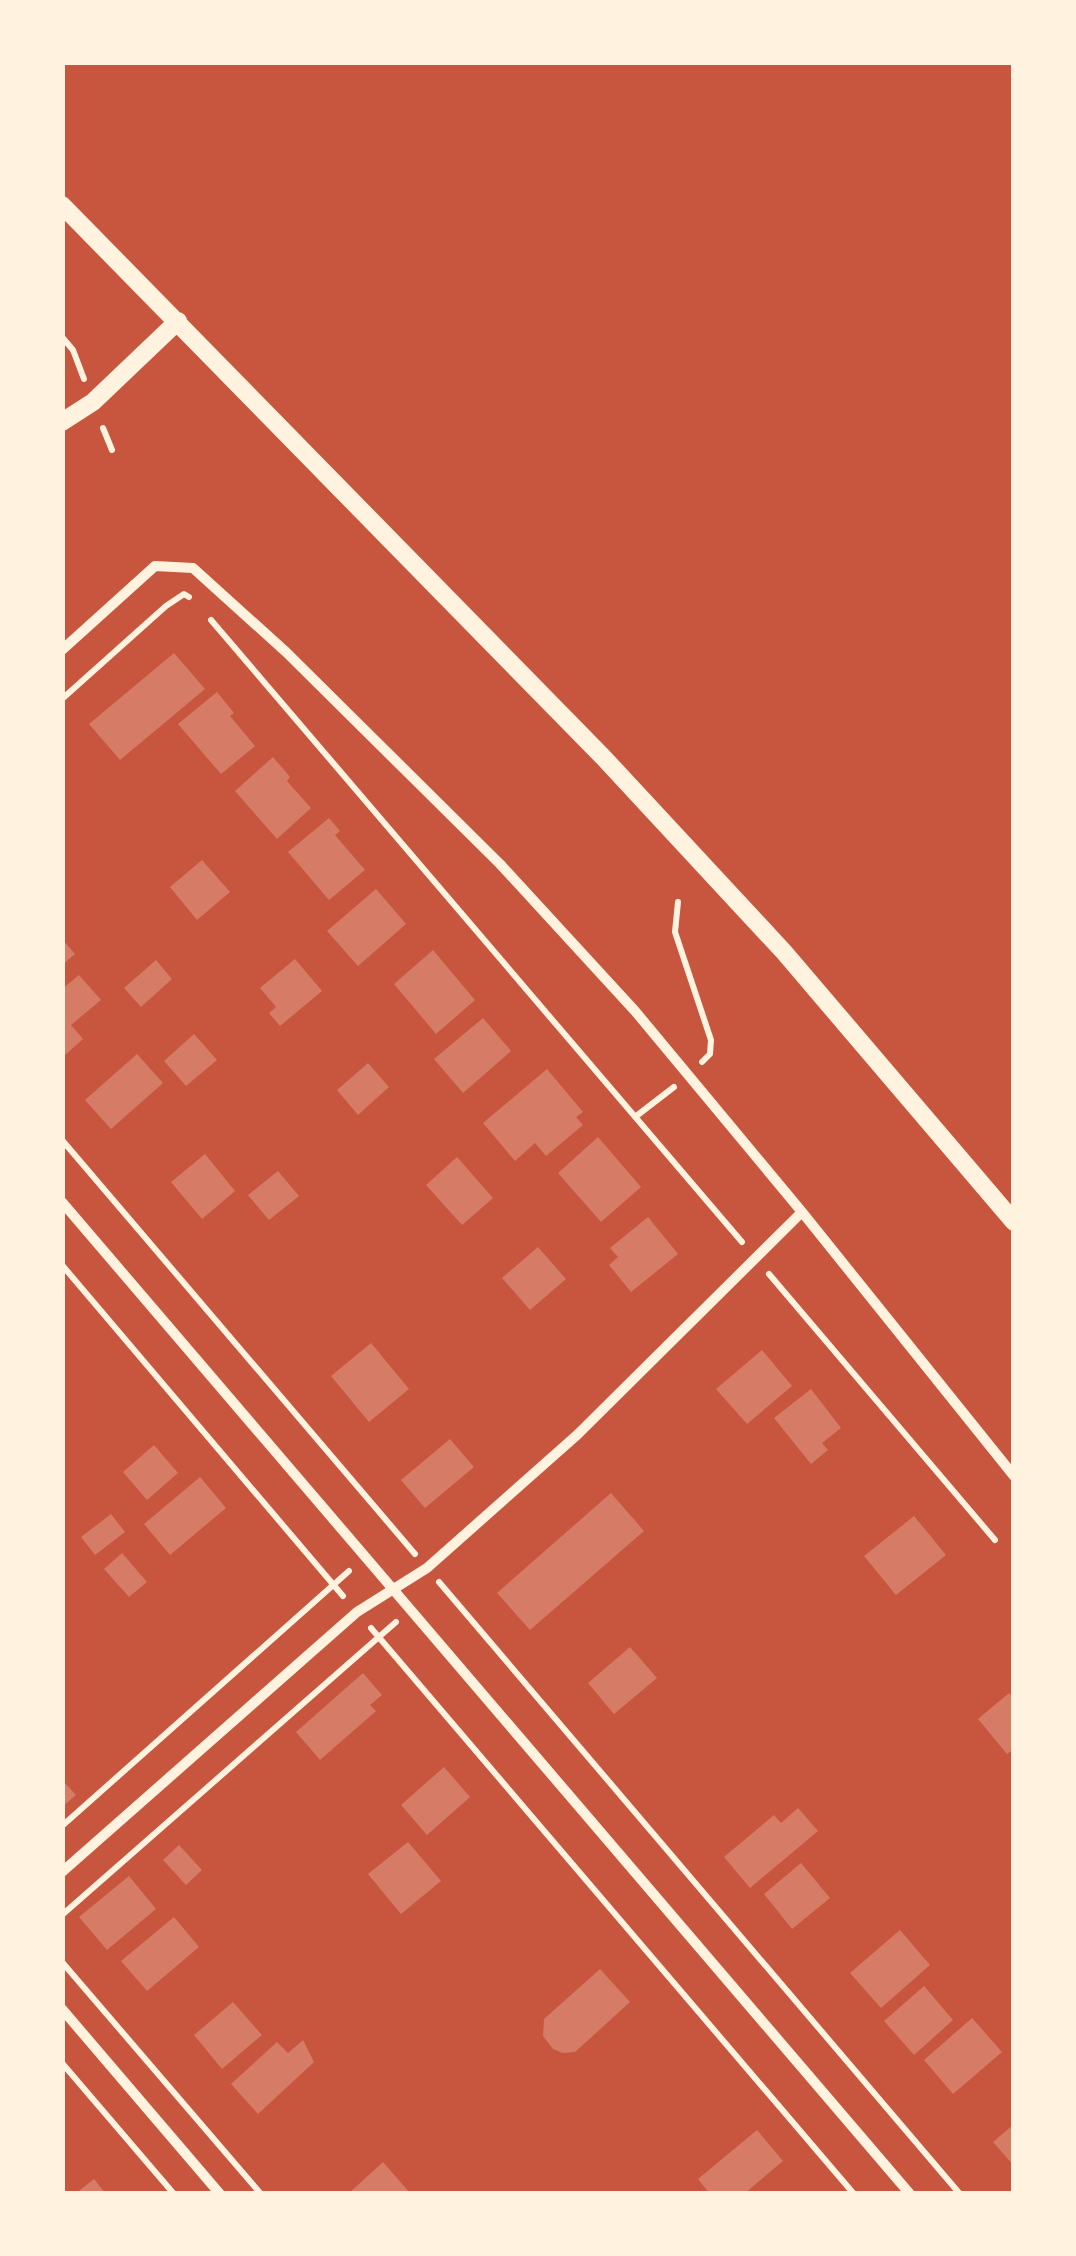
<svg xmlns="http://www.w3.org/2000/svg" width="1076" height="2256" font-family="'Space Grotesk',sans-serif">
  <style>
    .building { fill: #d67c66 }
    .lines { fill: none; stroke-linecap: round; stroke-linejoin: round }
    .path { stroke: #fff3e0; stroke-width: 6 }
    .minor { stroke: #fff3e0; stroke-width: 10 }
    .tertiary { stroke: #fff3e0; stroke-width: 18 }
  </style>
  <rect width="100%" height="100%" fill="#c8553d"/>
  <path class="building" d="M 174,653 L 205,689 L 120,760 L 89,724 Z
    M 217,692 L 234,713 L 230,716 L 255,746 L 221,774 L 178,724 Z
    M 273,757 L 290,777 L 287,781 L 311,808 L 277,839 L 235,791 Z
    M 329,818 L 340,831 L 335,835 L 365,870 L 329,900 L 288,852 Z
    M 202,860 L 230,892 L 197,920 L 170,887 Z
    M 376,889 L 406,924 L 358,966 L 327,931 Z
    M 62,939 L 75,954 L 62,965 Z
    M 433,950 L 475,1000 L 436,1034 L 394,984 Z
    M 295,959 L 322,991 L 280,1026 L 269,1013 L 276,1007 L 260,988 Z
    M 156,960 L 172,979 L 141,1007 L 124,988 Z
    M 79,975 L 101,1000 L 71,1025 L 83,1039 L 64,1056 L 62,989 Z
    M 483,1018 L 511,1051 L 463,1093 L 434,1059 Z
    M 194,1034 L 217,1060 L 186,1086 L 164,1061 Z
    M 137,1054 L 163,1083 L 111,1129 L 85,1100 Z
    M 368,1063 L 389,1087 L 358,1115 L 337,1090 Z
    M 547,1069 L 583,1112 L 576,1117 L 583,1125 L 546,1156 L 535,1143 L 515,1161 L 483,1123 Z
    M 598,1137 L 641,1187 L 601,1222 L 558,1173 Z
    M 205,1154 L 235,1191 L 202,1219 L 171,1182 Z
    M 457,1157 L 493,1198 L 462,1225 L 426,1185 Z
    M 278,1171 L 299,1196 L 269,1220 L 248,1195 Z
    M 648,1217 L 678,1254 L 631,1292 L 609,1265 L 618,1257 L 610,1248 Z
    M 538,1247 L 566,1279 L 530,1310 L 502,1278 Z
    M 371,1343 L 409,1389 L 369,1422 L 331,1376 Z
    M 762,1350 L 792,1386 L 747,1424 L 716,1389 Z
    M 811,1389 L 841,1428 L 822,1443 L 828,1450 L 811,1464 L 774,1418 Z
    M 450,1439 L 474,1467 L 425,1508 L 401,1480 Z
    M 154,1445 L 178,1473 L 147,1500 L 123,1472 Z
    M 200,1477 L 226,1508 L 170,1555 L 144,1524 Z
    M 611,1493 L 644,1531 L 530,1630 L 497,1593 Z
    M 111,1514 L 125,1532 L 95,1555 L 81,1537 Z
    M 914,1516 L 946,1555 L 896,1595 L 864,1556 Z
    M 122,1553 L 147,1582 L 129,1597 L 104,1569 Z
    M 630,1647 L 657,1678 L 614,1714 L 588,1683 Z
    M 363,1673 L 382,1695 L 370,1705 L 376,1711 L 320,1760 L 296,1732 Z
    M 1009,1693 L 1014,1698 L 1014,1749 L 1007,1754 L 978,1719 Z
    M 444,1767 L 470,1797 L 427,1835 L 401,1805 Z
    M 62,1780 L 76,1795 L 62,1807 Z
    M 798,1808 L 818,1831 L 750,1888 L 724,1857 L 774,1815 L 781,1823 Z
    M 408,1842 L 441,1881 L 401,1914 L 368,1874 Z
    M 179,1845 L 202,1870 L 186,1885 L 163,1860 Z
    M 801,1863 L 830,1898 L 792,1929 L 764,1894 Z
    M 129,1876 L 156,1909 L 107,1950 L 79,1917 Z
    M 174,1917 L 199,1947 L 147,1991 L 121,1961 Z
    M 900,1930 L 930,1965 L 881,2008 L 850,1973 Z
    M 600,1969 L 630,2002 L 575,2052 L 563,2053 L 553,2049 L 543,2036 L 544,2019 Z
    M 924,1986 L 953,2020 L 914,2055 L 884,2021 Z
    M 233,2002 L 262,2035 L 222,2069 L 194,2035 Z
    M 972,2018 L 1002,2052 L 953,2094 L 924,2060 Z
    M 303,2040 L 314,2062 L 258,2114 L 231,2084 L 277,2042 L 288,2053 Z
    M 1014,2124 L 1014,2166 L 993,2142 Z
    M 757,2130 L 783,2161 L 744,2194 L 710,2194 L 698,2179 Z
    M 383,2162 L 411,2194 L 348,2194 Z
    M 94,2179 L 106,2194 L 75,2194 Z"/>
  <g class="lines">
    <path class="path" d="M 62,337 L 73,350 L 84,379
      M 103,428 L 112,450
      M 211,620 L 742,1242
      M 62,699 L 166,606 L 184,594 L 189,597
      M 678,902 L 675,932 L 711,1040 L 710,1054 L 702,1062
      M 635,1117 L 674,1087
      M 62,1140 L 415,1554
      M 62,1265 L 343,1596
      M 769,1274 L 995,1540
      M 439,1582 L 960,2194
      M 371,1628 L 854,2194
      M 62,1826 L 349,1571
      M 62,1915 L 396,1622
      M 62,1962 L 261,2194
      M 62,2063 L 174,2194"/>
    <path class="minor" d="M 62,650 L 155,566 L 193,568 L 286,652 L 500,864 L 635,1011 L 802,1212 L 1014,1476
      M 62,1202 L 910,2194
      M 62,1872 L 357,1612 L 427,1568 L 577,1435 L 802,1212
      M 62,2009 L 220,2194"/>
    <path class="tertiary" d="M 62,205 L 603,757 L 784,952 L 1014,1222
      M 62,422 L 93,402 L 178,321"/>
  </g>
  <rect width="1076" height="2256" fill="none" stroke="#fff3e0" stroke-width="130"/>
</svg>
